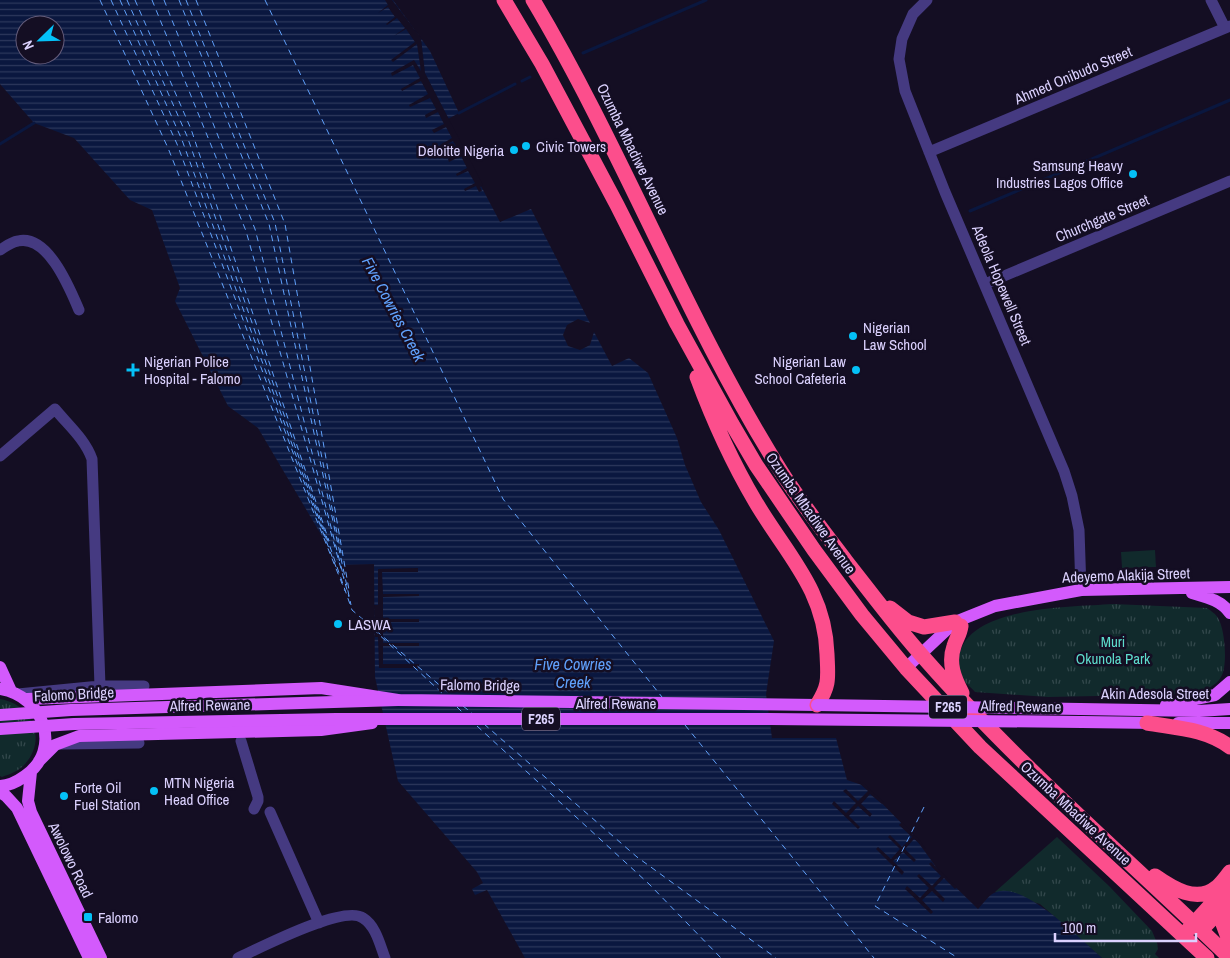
<svg xmlns="http://www.w3.org/2000/svg" width="1230" height="958" font-family="'Archivo Narrow',sans-serif">
  <style>
    .grass { fill: url(#grass-tufts) }
    .pitch { fill: #112a2c }
    .water { fill: url(#water-rules); fill-rule: evenodd }
    .pier { fill: #140e23 }
    .lines { fill: none; stroke-linecap: round; stroke-linejoin: round }
    .stream { stroke: #0a173f; stroke-width: 3 }
    .ferry { stroke: #60a1fc; stroke-width: 1; stroke-dasharray: 6 5; stroke-linecap: butt }
    .minor { stroke: #453a81; stroke-width: 11 }
    .major { stroke: #d35afc; stroke-width: 12 }
    .highway { stroke: #fc4e8c; stroke-width: 15 }
    .major-bridge { stroke: #d35afc; stroke-width: 12 }
    .poi-dot { fill: #04c1f7; stroke: #140e23; stroke-width: 2 }
    .labels { text-anchor: middle; dominant-baseline: central; stroke-width: 5; stroke-linejoin: round; paint-order: stroke }
    .shield { fill: #140e23; stroke: #9f96bc; stroke-width: 1 }
    .shield-label { font-size: 14px; font-weight: bold; fill: #dbd1fe }
    .street-label { font-size: 15px; fill: #dbd1fe; stroke: #140e23 }
    .poi-label { font-size: 15px; fill: #dbd1fe; stroke: #140e23; text-anchor: start }
    .park-label { font-size: 15px; fill: #5eddcd; stroke: #140e23 }
    .water-label { font-size: 16px; font-style: italic; fill: #60a1fc; stroke: #140e23 }
  </style>
  <defs>
    <pattern id="grass-tufts" width="24" height="20" patternUnits="userSpaceOnUse" patternTransform="scale(1.25)"><rect width="24" height="20" fill="#112a2c"/><path d="M3 7l-1-3M5 7V3M7 7l1-3M15 17l-1-3M17 17v-4M19 17l1-3" fill="none" stroke="#33484c"/></pattern>
    <pattern id="water-rules" width="6" height="5" patternUnits="userSpaceOnUse" patternTransform="scale(1.25)"><rect width="6" height="5" fill="#0a173f"/><path d="M0 2.5h6" fill="none" stroke="#2d385c"/></pattern>
  </defs>
  <rect width="100%" height="100%" fill="#140e23"/>
  <path class="grass" d="M 1113,604 L 1207,608 C 1211,611 1216,614 1218,618 C 1225,629 1228,666 1221,677 C 1216,686 1205,690 1195,694 L 1048,697 L 975,692 C 971,687 962,681 960,674 C 956,665 958,654 963,645 C 984,606 1073,607 1113,604 Z
    M 0,699 C 31,704 48,738 25,764 C 19,771 10,774 2,777 L 0,776 Z
    M 1057,837 L 1109,886 L 1152,931 L 1157,943 L 1158,949 L 1155,954 L 1159,958 L 1102,958 L 1040,904 L 995,892 Z"/>
  <path class="pitch" d="M 1155,550 L 1156,567 L 1122,568 L 1121,552 Z"/>
  <path class="water" d="M 0,0 L 393,0 L 430,51 L 459,113 L 446,120 L 500,222 L 531,209 L 590,323 L 578,319 L 567,325 L 563,335 L 568,346 L 580,350 L 590,345 L 594,332 L 612,366 L 629,358 L 648,373 L 677,438 L 685,465 L 701,502 L 719,530 L 774,641 L 766,694 L 772,738 L 836,738 L 847,780 L 865,786 L 912,834 L 939,871 L 978,909 C 983,904 988,896 994,893 C 1021,878 1082,941 1102,958 L 525,958 L 487,890 L 475,895 L 472,889 L 483,883 L 477,872 L 398,781 L 375,677 L 374,564 L 339,565 L 258,428 L 228,406 L 175,301 L 180,288 L 152,210 L 130,200 L 74,138 L 34,123 L 0,84 ZM 25,25 L 55,25 L 55,55 L 25,55 Z"/>
  <path class="pier" d="M 385,0 L 392,0 L 421,38 L 425,73 L 483,185 L 480,187 L 482,191 L 479,192 L 476,186 L 465,191 L 464,189 L 475,183 L 468,171 L 457,176 L 456,174 L 467,168 L 461,156 L 449,162 L 448,159 L 460,153 L 453,141 L 441,147 L 440,145 L 452,138 L 446,127 L 434,133 L 432,130 L 444,124 L 438,112 L 426,118 L 425,115 L 436,109 L 430,98 L 410,107 L 409,105 L 428,94 L 421,81 L 402,91 L 401,89 L 420,78 L 413,65 L 392,76 L 391,73 L 414,60 L 421,71 L 417,44 L 393,62 L 391,60 L 415,42 L 406,29 L 394,36 L 405,28 L 397,18 L 387,25 L 386,24 L 395,17 L 388,7 L 378,13 L 388,5 Z
    M 418,568 L 418,572 L 382,572 L 383,594 L 419,594 L 419,596 L 383,597 L 383,619 L 419,619 L 419,622 L 383,622 L 383,643 L 419,643 L 419,646 L 383,646 L 383,664 L 419,664 L 419,668 L 379,668 L 378,637 L 375,637 L 374,605 L 378,605 L 378,569 Z
    M 857,781 L 864,783 L 870,789 L 867,787 L 868,788 L 884,802 L 882,804 L 870,794 L 861,804 L 872,814 L 870,817 L 858,806 L 849,816 L 860,827 L 858,829 L 832,804 L 834,801 L 846,813 L 856,803 L 843,791 L 846,789 L 858,801 L 868,791 Z
    M 902,822 L 914,834 L 912,834 L 918,838 L 926,849 L 914,839 L 905,849 L 916,860 L 914,862 L 903,852 L 893,861 L 904,872 L 902,875 L 876,849 L 878,847 L 891,859 L 900,849 L 888,837 L 890,835 L 902,847 L 912,837 L 899,825 Z
    M 931,862 L 957,887 L 955,889 L 944,878 L 934,888 L 945,899 L 943,902 L 932,891 L 922,900 L 933,912 L 931,914 L 905,889 L 907,886 L 920,898 L 929,888 L 917,876 L 919,874 L 932,886 L 941,876 L 929,864 Z"/>
  <g class="lines">
    <path class="stream" d="M 583,53 L 706,0
      M 522,81 L 530,77
      M 459,113 L 515,84
      M 0,144 L 34,123
      M 970,211 L 1230,100"/>
    <path class="ferry" d="M 100,0 L 168,148 L 345,591
      M 111,0 L 177,144 L 336,567
      M 120,0 L 182,140 L 327,541
      M 127,0 L 187,136 L 352,610 L 451,695
      M 135,0 L 191,129 L 329,541
      M 152,0 L 246,231 L 349,597
      M 164,0 L 255,229 L 344,578
      M 179,0 L 269,224 L 351,605
      M 186,0 L 275,223 L 341,553
      M 196,0 L 285,224 L 349,590
      M 265,0 L 503,499 L 662,697
      M 373,629 L 443,694
      M 463,706 L 472,713
      M 457,707 L 463,713
      M 484,724 L 637,857 L 776,958
      M 685,725 L 874,958
      M 477,726 L 649,884 L 721,958
      M 924,807 L 875,906 L 958,958"/>
    <path class="minor" d="M 927,0 L 913,14 L 902,39 L 899,59 L 905,91 L 945,192 L 1064,471 L 1072,496 L 1079,530 L 1081,590
      M 1211,0 L 1225,28
      M 929,152 L 1230,26
      M 0,250 C 5,247 11,242 18,241 C 48,234 70,289 79,310
      M 985,284 L 1230,181
      M 0,456 L 55,409 C 68,425 85,439 92,459 L 100,686
      M 18,694 L 100,686 L 144,686
      M 241,741 L 258,797 L 258,801 L 254,809
      M 61,744 L 139,743
      M 270,812 L 319,923
      M 238,958 C 260,948 344,904 363,918 C 376,926 380,945 385,958"/>
    <path class="major" d="M 1192,593 C 1206,597 1221,600 1230,613
      M 0,667 L 11,691
      M 906,668 L 955,622 L 995,606 L 1081,590 L 1230,587
      M 0,689 C 44,696 63,749 25,776 C 18,781 9,786 0,786
      M 27,699 L 321,688 L 398,700 L 817,705
      M 1166,705 L 1215,695 L 1230,682
      M 1080,709 L 1199,711 L 1230,709
      M 1082,722 L 1155,723
      M 1178,723 L 1230,723
      M 39,761 L 55,745 L 79,736 L 321,730 L 372,723
      M 31,772 L 28,801 L 31,812 L 101,958
      M 0,792 L 6,796 L 17,808 L 89,958"/>
    <path class="highway" d="M 504,0 L 542,64 L 617,205 L 677,324 L 732,424 L 756,465 L 814,550 L 862,615 L 906,668 L 980,747 L 1207,958
      M 533,0 C 624,153 687,322 782,473 C 802,504 824,532 846,561 C 872,594 897,628 925,659 C 1019,766 1128,859 1230,958
      M 697,377 C 713,420 732,462 755,501 C 786,554 825,589 827,654 C 828,678 830,685 817,705
      M 890,608 L 908,622 L 924,627 L 955,622
      M 961,626 C 960,634 956,639 954,646 C 948,663 954,678 962,693
      M 1147,723 C 1176,728 1206,729 1230,747
      M 1155,876 C 1172,888 1197,904 1217,887 C 1222,883 1226,877 1230,872
      M 1228,905 L 1223,924 L 1230,943
      M 1206,925 L 1230,900
      M 1187,931 L 1227,887"/>
    <path class="major-bridge" d="M 817,705 L 1080,709
      M 0,715 L 71,710 L 398,700
      M 0,729 L 74,724 L 336,719 L 770,719 L 1082,722"/>
  </g>
  <g class="poi-dot">
    <circle cx="526" cy="146" r="5"/>
    <circle cx="514" cy="150" r="5"/>
    <circle cx="1133" cy="174" r="5"/>
    <circle cx="853" cy="336" r="5"/>
    <path d="M130.5 362.5h5v5h5v5h-5v5h-5v-5h-5v-5h5z"/>
    <circle cx="856" cy="370" r="5"/>
    <circle cx="338" cy="624" r="5"/>
    <circle cx="154" cy="791" r="5"/>
    <circle cx="64" cy="796" r="5"/>
    <rect x="83" y="912" width="10" height="10" rx="2.5"/>
  </g>
  <g class="labels">
    <g class="shield">
      <rect x="929" y="695.5" width="38" height="23" rx="4"/>
      <rect x="522" y="707.5" width="38" height="23" rx="4"/>
    </g>
    <g class="shield-label">
      <text x="948" y="707">F265</text>
      <text x="541" y="719">F265</text>
    </g>
    <g class="street-label">
      <text transform="translate(1073 75) rotate(-23)">Ahmed Onibudo Street</text>
      <text transform="translate(633 149) rotate(64)">Ozumba Mbadiwe Avenue</text>
      <text transform="translate(1102 218) rotate(-23)">Churchgate Street</text>
      <text transform="translate(1002 285) rotate(67)">Adeola Hopewell Street</text>
      <text transform="translate(811 513) rotate(55)">Ozumba Mbadiwe Avenue</text>
      <text transform="translate(1126 575) rotate(-2)">Adeyemo Alakija Street</text>
      <text transform="translate(480 685) rotate(1)">Falomo Bridge</text>
      <text x="1155" y="693">Akin Adesola Street</text>
      <text transform="translate(74 694) rotate(-3)">Falomo Bridge</text>
      <text x="616" y="703">Alfred Rewane</text>
      <text transform="translate(210 705) rotate(-1)">Alfred Rewane</text>
      <text transform="translate(1021 706) rotate(1)">Alfred Rewane</text>
      <text transform="translate(1076 813) rotate(43)">Ozumba Mbadiwe Avenue</text>
      <text transform="translate(71 860) rotate(64)">Awolowo Road</text>
    </g>
    <g class="poi-label">
      <text x="536" y="146">Civic Towers</text>
      <text x="504" y="150" text-anchor="end">Deloitte Nigeria</text>
      <text x="1123" y="165" text-anchor="end">Samsung Heavy<tspan x="1123" dy="17">Industries Lagos Office</tspan></text>
      <text x="863" y="327">Nigerian<tspan x="863" dy="17">Law School</tspan></text>
      <text x="144" y="361">Nigerian Police<tspan x="144" dy="17">Hospital - Falomo</tspan></text>
      <text x="846" y="361" text-anchor="end">Nigerian Law<tspan x="846" dy="17">School Cafeteria</tspan></text>
      <text x="348" y="624">LASWA</text>
      <text x="164" y="782">MTN Nigeria<tspan x="164" dy="17">Head Office</tspan></text>
      <text x="74" y="787">Forte Oil<tspan x="74" dy="17">Fuel Station</tspan></text>
      <text x="98" y="917">Falomo</text>
    </g>
    <g class="park-label">
      <text x="1113" y="641">Muri<tspan x="1113" dy="17">Okunola Park</tspan></text>
    </g>
    <g class="water-label">
      <text transform="translate(394 309) rotate(62)">Five Cowries Creek</text>
      <text x="573" y="664">Five Cowries<tspan x="573" dy="18">Creek</tspan></text>
    </g>
  </g>
  <g transform="translate(40 40) rotate(247)"><circle r="24" fill="#140e23" stroke="#645c7b"/>
  <path d="M0-4L9 19L0 12L-9 19Z" fill="#04c1f7"/>
  <text y="-8" font-size="14" font-weight="bold" text-anchor="middle" fill="#dbd1fe">N</text>
  </g>
  <path d="M1055 933v8h141v-8" fill="none" stroke="#dbd1fe" stroke-width="2.5"/>
  <text x="1062" y="933" font-size="15" fill="#dbd1fe" stroke="#140e23" stroke-width="4" paint-order="stroke">100 m</text>
</svg>
